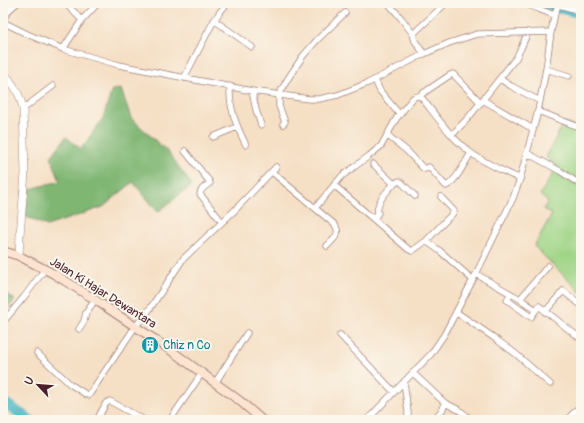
<svg xmlns="http://www.w3.org/2000/svg" width="584" height="423" font-family="Pangolin,sans-serif">
  <style>
    .green { fill: #9ed485; stroke: #747a58 }
    .forest { fill: #7eb672; stroke: #646a4e }
    .lines { fill: none; stroke-linecap: round; stroke-linejoin: round }
    .canal { stroke: #48b6c4; stroke-width: 6 }
    .river { stroke: #48b6c4; stroke-width: 11 }
    .minor-casing { stroke: #a07f78; stroke-width: 7 }
    .tertiary-casing { stroke: #a07f78; stroke-width: 8 }
    .secondary-casing { stroke: #a07f78; stroke-width: 10 }
    .minor { stroke: #fff; stroke-width: 5.5 }
    .tertiary { stroke: #fff; stroke-width: 7 }
    .secondary { stroke: #fde4d1; stroke-width: 8 }
    .labels { text-anchor: middle; dominant-baseline: central; stroke-width: 4; stroke-linejoin: round; paint-order: stroke }
    .street-label { font-size: 12px; fill: #4a1f2b; stroke: #fbf7ec }
    .culture-label { font-size: 12px; fill: #0d838f; stroke: #fbf7ec; text-anchor: start }
  </style>
  <rect width="100%" height="100%" fill="#fbf7ec"/>
  <filter id="ink" filterUnits="userSpaceOnUse"><feTurbulence type="fractalNoise" baseFrequency=".025" numOctaves="2"/><feDisplacementMap in="SourceGraphic" scale="8" xChannelSelector="R" yChannelSelector="G"/><feConvolveMatrix kernelMatrix="1 2 1 2 8 2 1 2 1" color-interpolation-filters="sRGB"/></filter>
  <filter id="wash" filterUnits="userSpaceOnUse"><feTurbulence type="fractalNoise" baseFrequency=".012" numOctaves="4" result="noise"/><feDisplacementMap in="SourceGraphic" scale="16" xChannelSelector="R" yChannelSelector="G"/><feGaussianBlur stdDeviation="0.9" result="paint"/><feColorMatrix in="noise" values="0 0 0 0 0 0 0 0 0 0 0 0 0 0 0 0 0 1.4 0 .05"/><feComposite in="paint" operator="in"/></filter>
  <g filter="url(#wash)">
    <rect width="100%" height="100%" fill="#f5dfc5"/>
    <path class="green" d="M 564,122 L 581,130 L 581,293 L 534,246 L 552,214 L 543,209 L 548,202 L 540,195 L 557,167 L 546,157 Z"/>
    <path class="forest" d="M 121,89 L 131,118 L 168,152 L 192,185 L 158,212 L 133,182 L 103,207 L 47,226 L 24,216 L 23,191 L 60,181 L 51,157 L 66,137 L 81,149 L 103,118 L 112,90 Z
      M 3,291 L 15,300 L 3,314 Z"/>
    <g class="lines">
      <path class="canal" d="M 535,3 L 581,16"/>
      <path class="river" d="M 3,402 L 30,420"/>
    </g>
  </g>
  <g filter="url(#ink)">
    <g class="lines">
      <defs>
        <path id="minor" d="M 65,3 L 82,20
          M 388,3 L 401,18 L 413,34 L 415,41 L 424,54
          M 523,3 L 554,15
          M 552,3 L 581,11
          M 3,19 L 10,9 L 17,3
          M 214,20 L 252,47
          M 3,22 L 27,34 L 63,49 L 119,65 L 252,91 L 309,99 L 319,99 L 338,95 L 368,83 L 424,54 L 449,43 L 477,34 L 551,32
          M 413,34 L 446,3
          M 63,49 L 82,20 L 98,3
          M 546,69 L 569,76
          M 184,78 L 211,26 L 219,13 L 228,3
          M 500,79 L 511,86 L 540,101
          M 375,80 L 380,91 L 400,115
          M 230,86 C 229,108 236,125 246,145
          M 252,91 L 256,110 L 261,125
          M 419,96 L 450,75 L 453,74 L 481,103
          M 483,100 L 533,129
          M 23,109 L 53,86
          M 538,111 L 581,128
          M 283,124 L 285,122 L 279,106 L 279,95 L 287,80 L 303,56 L 317,40 L 345,13
          M 387,135 L 407,151 L 423,168 L 425,169 L 429,167 L 446,186 C 456,182 465,162 471,153
          M 452,135 L 469,117 L 516,58 L 521,48 L 528,32
          M 213,137 L 237,127
          M 185,151 L 209,181 L 210,183 C 206,186 200,189 200,194 L 222,222
          M 527,153 L 560,171 L 581,185
          M 373,164 L 394,184
          M 272,172 L 334,224 C 342,233 334,239 327,246
          M 334,185 L 408,249 L 412,251 L 426,241 L 453,213 L 454,211 L 453,210 L 441,197
          M 315,208 L 342,176 L 369,156 L 381,146 L 396,119 L 413,98 C 416,96 418,95 421,97 C 437,117 451,138 471,153 C 486,164 504,171 520,179
          M 374,219 L 378,213 C 378,211 377,209 378,207 C 379,199 392,184 399,181 L 401,182 L 415,196
          M 426,241 L 440,251 L 473,280
          M 476,274 L 520,299 L 536,310 L 539,306 L 581,339
          M 511,294 L 507,300 L 531,317 L 536,310
          M 520,299 L 548,266
          M 456,312 L 493,337 L 516,354 L 550,384
          M 545,312 L 563,291 L 581,305
          M 3,322 L 24,297 L 45,269
          M 79,329 L 84,321 L 86,313 L 95,300
          M 340,335 L 394,392
          M 37,353 L 70,384 L 87,395 L 89,395 L 97,383 L 135,327 L 149,310 L 183,259 L 234,211 L 276,167
          M 413,373 L 445,403 L 443,409 L 433,420
          M 404,382 L 408,412 L 408,420
          M 215,383 L 247,333
          M 445,403 L 459,410 L 472,420
          M 97,420 L 106,403 L 110,401 L 144,420
          M 170,420 L 202,373
          M 367,420 L 431,354 L 444,335 L 476,274 L 513,198 L 520,179 L 538,111 L 546,69 L 551,32 L 555,13 L 559,3
          M 567,420 L 581,405"/>
        <path id="tertiary" d="M 3,71 C 13,84 20,93 23,109 L 25,173 L 20,235 L 19,256"/>
        <path id="secondary" d="M 3,251 L 19,256 L 54,274 L 91,297 L 169,349 L 240,401 L 262,420"/>
      </defs>
      <use href="#minor" class="minor-casing"/>
      <use href="#tertiary" class="tertiary-casing"/>
      <use href="#secondary" class="secondary-casing"/>
      <use href="#minor" class="minor"/>
      <use href="#tertiary" class="tertiary"/>
      <use href="#secondary" class="secondary"/>
    </g>
  </g>
  <defs>
    <symbol id="building-disc" viewBox="-11 -11 22 22"><circle r="9.5" fill="#0f9aa8" stroke="#fbf7ec"/><path d="M-4-6H4V6H1V3H-1V6H-4ZM-2.5-4.3h1.7v1.8h-1.7ZM.8-4.3h1.7v1.8H.8ZM-2.5-1h1.7V.8h-1.7ZM.8-1h1.7V.8H.8Z" fill="#fff"/></symbol>
  </defs>
  <g fill-rule="evenodd">
    <use href="#building-disc" x="140" y="335" width="20" height="20"/>
  </g>
  <g class="labels">
    <g class="street-label">
      <text transform="translate(103 293) rotate(32)">Jalan Ki Hajar Dewantara</text>
    </g>
    <g class="culture-label">
      <text x="163" y="345">Chiz n Co</text>
    </g>
  </g>
  <rect width="584" height="423" fill="none" stroke="#fbf7ec" stroke-width="16"/>
  <g transform="translate(38 385) rotate(296)" stroke="#fbf7ec" stroke-width="3" paint-order="stroke">
  <path d="M0-3L7 15L0 10L-7 15Z" fill="#4a1f2b"/>
  <text y="-6" font-size="11" font-weight="bold" text-anchor="middle" fill="#4a1f2b">U</text>
  </g>
</svg>
